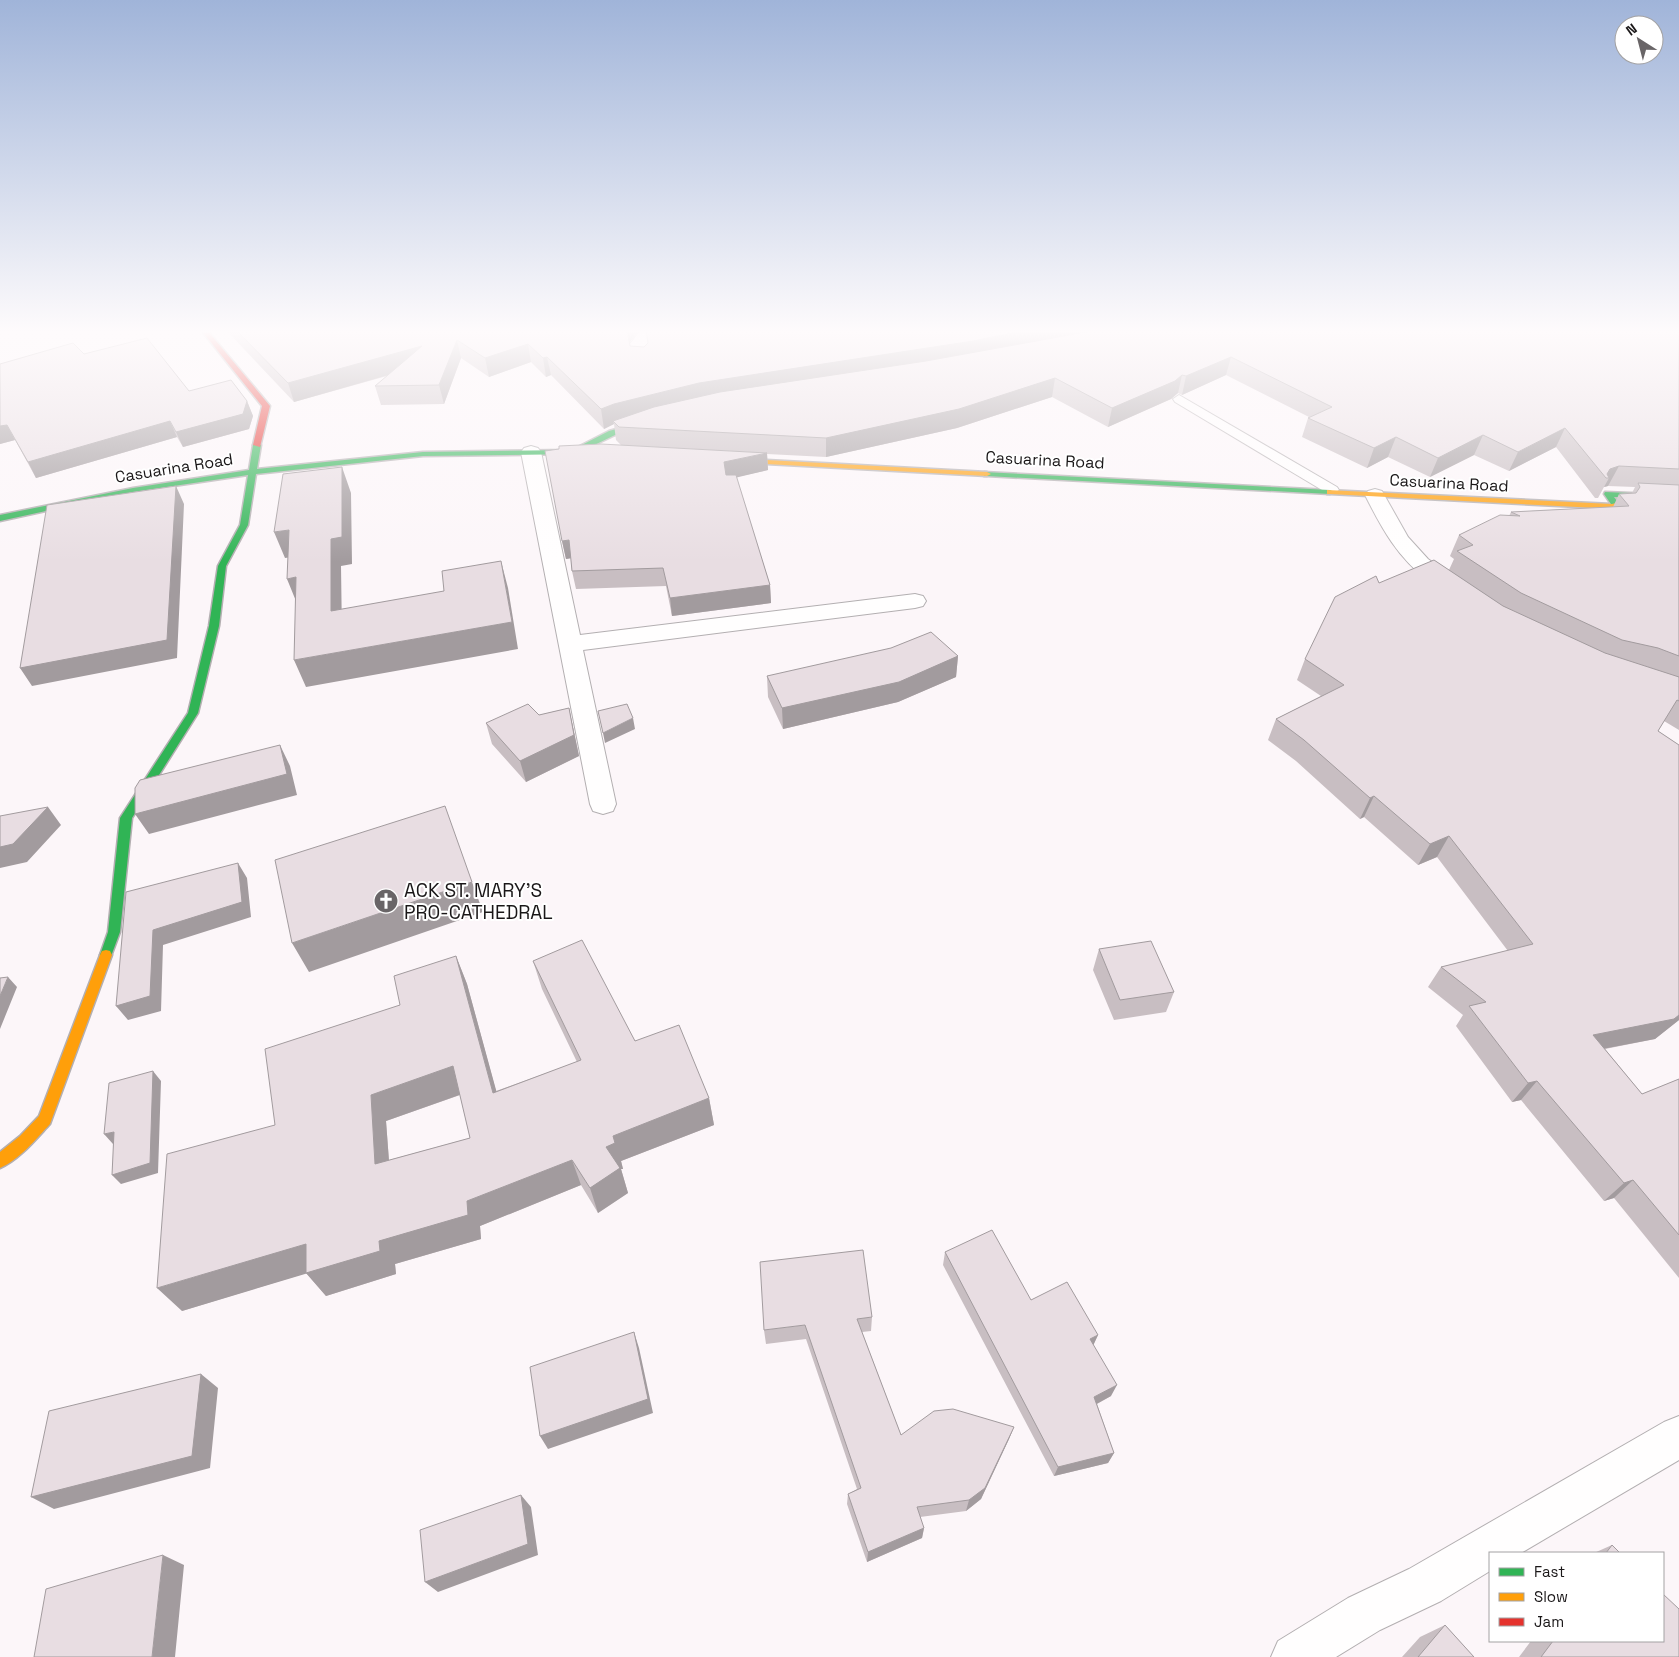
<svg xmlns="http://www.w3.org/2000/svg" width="1679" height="1657" font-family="'Space Grotesk',sans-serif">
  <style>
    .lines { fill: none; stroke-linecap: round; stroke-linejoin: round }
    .lane-casing { stroke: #b3afb1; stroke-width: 2 }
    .street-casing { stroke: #b3afb1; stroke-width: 2 }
    .fast-casing { stroke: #b3afb1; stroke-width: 3 }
    .slow-casing { stroke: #b3afb1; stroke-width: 3 }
    .jam-casing { stroke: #b3afb1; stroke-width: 3 }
    .lane { fill: #fffefe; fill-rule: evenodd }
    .street { fill: #fffefe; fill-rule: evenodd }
    .fast { fill: #30b455; fill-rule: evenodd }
    .slow { fill: #ff9f0a; fill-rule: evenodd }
    .jam { fill: #e5322d; fill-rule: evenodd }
    .wall { fill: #c8bec2; fill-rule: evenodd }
    .shaded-wall { fill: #a29b9e }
    .building { fill: #e8dde2; stroke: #a29b9e; fill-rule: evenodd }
    .labels { text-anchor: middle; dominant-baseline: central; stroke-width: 4; stroke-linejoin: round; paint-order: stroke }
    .far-street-label { font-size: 16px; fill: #1a1718; stroke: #fff }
    .poi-label { font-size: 19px; fill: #1a1718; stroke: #fff; text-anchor: start }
  </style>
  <rect width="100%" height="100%" fill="#fcf6f9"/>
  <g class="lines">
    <defs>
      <path id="lane" d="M 1179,395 L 1337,487 L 1339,490 L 1332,494 L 1327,493 L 1175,402 L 1173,399 Z"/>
      <path id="street" d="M 641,330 L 658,330 L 646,345 L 649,360 L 646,364 L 634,364 L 630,344 Z
        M 531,446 L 538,448 L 541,452 L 580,635 L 915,594 L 923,596 L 926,601 L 923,606 L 915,608 L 583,650 L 616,804 L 613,811 L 603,814 L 593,811 L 590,804 L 521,452 L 524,448 Z
        M 1375,489 L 1382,491 L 1408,537 L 1428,559 L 1460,582 L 1463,587 L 1460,592 C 1446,595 1440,588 1429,581 C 1398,558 1382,529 1365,495 L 1368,491 Z
        M 1679,1416 L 1679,1460 L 1521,1553 L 1490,1553 L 1490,1571 L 1441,1601 L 1380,1630 L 1336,1657 L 1271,1657 L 1278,1641 L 1348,1598 L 1409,1569 L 1664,1422 Z"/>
      <path id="fast" d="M 652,419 L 656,421 L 655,423 L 615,435 L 584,450 L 587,452 L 583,454 L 423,456 L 256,474 L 248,525 L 226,566 L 219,626 L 198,713 L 132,818 L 120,932 L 110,959 L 106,960 L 102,959 L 100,955 L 108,932 L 120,818 L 188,713 L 209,626 L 218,566 L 240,525 L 248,475 L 133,492 L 0,521 L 0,515 L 133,488 L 249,470 L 253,445 L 257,443 L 261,445 L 257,469 L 423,452 L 572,450 L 609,431 Z
        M 984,472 L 1330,490 L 1334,492 L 1330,494 L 987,476 L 984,476 Z
        M 1605,492 L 1679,495 L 1679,499 L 1614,497 L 1620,505 L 1616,507 L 1613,507 L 1604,494 Z"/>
      <path id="slow" d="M 728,458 L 987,472 L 991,474 L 987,476 L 731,462 L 728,462 Z
        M 1327,490 L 1612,504 L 1616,503 L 1621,507 L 1617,509 L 1330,494 L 1327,494 Z
        M 106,950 L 110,951 L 112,955 L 50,1124 C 36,1139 19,1160 0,1168 L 0,1152 L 20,1136 L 39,1116 L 100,955 L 102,951 Z"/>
      <path id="jam" d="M 201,330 L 207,330 L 270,406 L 260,447 L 253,445 L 262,406 Z"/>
    </defs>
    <use href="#lane" class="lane-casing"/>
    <use href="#street" class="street-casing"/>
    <use href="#fast" class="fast-casing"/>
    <use href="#slow" class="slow-casing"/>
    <use href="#jam" class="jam-casing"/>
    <use href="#lane" class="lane"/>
    <use href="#street" class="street"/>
    <use href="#fast" class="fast"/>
    <use href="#slow" class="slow"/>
    <use href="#jam" class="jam"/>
  </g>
  <path class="wall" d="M 226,330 L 640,330 L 629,342 L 630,346 L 644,347 L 648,343 L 646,330 L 1679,330 L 1679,730 L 1664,721 L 1658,731 L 1679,745 L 1679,1020 L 1655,1039 L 1605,1049 L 1642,1094 L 1679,1079 L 1679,1278 L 1614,1198 L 1604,1201 L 1521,1100 L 1512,1102 L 1456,1026 L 1463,1015 L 1428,987 L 1441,967 L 1508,951 L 1437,857 L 1418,865 L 1364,817 L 1360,819 L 1296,761 L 1268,740 L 1276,719 L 1321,696 L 1297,680 L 1305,659 L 1379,583 L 1449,570 L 1454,559 L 1450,556 L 1459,535 L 1509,516 L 1511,512 L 1613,507 L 1619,494 L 1632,493 L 1635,487 L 1608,486 L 1604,487 L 1598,498 L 1595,498 L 1556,447 L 1509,471 L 1474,455 L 1430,477 L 1388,457 L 1367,468 L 1302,437 L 1308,418 L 1309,417 L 1226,375 L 1182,395 L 1178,393 L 1171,399 L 1108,427 L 1052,397 L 957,428 L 826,457 L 767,454 L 768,470 L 736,477 L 770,585 L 771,603 L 672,616 L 666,586 L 576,589 L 572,571 L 571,558 L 566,559 L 562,541 L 621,445 L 616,440 L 614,424 L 604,429 L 551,375 L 546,377 L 531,362 L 489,377 L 461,358 L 444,404 L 381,405 L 375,386 L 387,376 L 294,402 Z
    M 0,364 L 189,391 L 247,401 L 253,416 L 249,429 L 183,447 L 177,437 L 36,478 L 15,440 L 0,444 Z
    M 958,656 L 956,677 L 898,702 L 783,729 L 768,697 L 767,676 Z
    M 569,708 L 579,756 L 526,782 L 492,744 L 486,723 L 539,715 Z
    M 1099,949 L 1174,992 L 1166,1012 L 1114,1020 L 1093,970 Z
    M 456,956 L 467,984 L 496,1091 L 577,1062 L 542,989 L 533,961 L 709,1098 L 714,1125 L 621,1161 L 623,1169 L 621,1169 L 628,1193 L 598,1213 L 581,1185 L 480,1226 L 481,1239 L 395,1264 L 396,1274 L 326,1296 L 306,1273 L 182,1311 L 275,1125 L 400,1005 ZM 460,1095 L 470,1138 L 389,1160 L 386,1121 Z
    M 945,1252 L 1031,1300 L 1098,1335 L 1093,1345 L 1111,1396 L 1097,1404 L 1114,1453 L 1108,1463 L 1054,1476 L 943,1265 Z
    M 872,1317 L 871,1331 L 862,1332 L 901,1435 L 1014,1427 L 1009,1439 L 981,1499 L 966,1511 L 920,1517 L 924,1528 L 922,1538 L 867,1562 L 847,1504 L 848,1494 L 857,1489 L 806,1339 L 766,1344 L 764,1330 Z
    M 1612,1545 L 1620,1553 L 1594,1553 Z
    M 1445,1625 L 1474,1657 L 1402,1657 L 1420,1637 Z
    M 1531,1641 L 1663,1641 L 1679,1657 L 1519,1657 Z"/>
  <path class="shaded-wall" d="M 627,330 L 640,330 L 629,343 Z
    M 1027,330 L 1112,330 L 613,421 L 614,424 L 604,429 L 601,409 L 614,404 L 699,383 Z
    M 457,340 L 461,358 L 444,404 L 439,385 Z
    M 528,344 L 531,362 L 489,377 L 485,358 Z
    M 422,346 L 427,364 L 294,402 L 288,383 Z
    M 547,357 L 551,375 L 546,377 L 543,358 Z
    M 1231,357 L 1226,375 L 1182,395 L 1186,376 Z
    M 1182,375 L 1178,393 L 1171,399 L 1108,427 L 1112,408 Z
    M 1055,378 L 1052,397 L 957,428 L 826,457 L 826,438 Z
    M 247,401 L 253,416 L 249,429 L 183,447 L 176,432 Z
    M 170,421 L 177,437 L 36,478 L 28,462 Z
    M 7,425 L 15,440 L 0,444 L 0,426 Z
    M 1565,428 L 1556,447 L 1509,471 L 1518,452 Z
    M 1483,435 L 1474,455 L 1430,477 L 1438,458 Z
    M 1396,437 L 1388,457 L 1367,468 L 1374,448 Z
    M 767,453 L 768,470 L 726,480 L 724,462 Z
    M 1619,466 L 1608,486 L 1604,487 L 1609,478 L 1605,477 L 1610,469 Z
    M 342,467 L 351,493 L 352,564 L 341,566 L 342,637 L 331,611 L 331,539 Z
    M 176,486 L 184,504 L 177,658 L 32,686 L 20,668 Z
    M 289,530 L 299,556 L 285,558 L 274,532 Z
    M 569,540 L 572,558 L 566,559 L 562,541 Z
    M 501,561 L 508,588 L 518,649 L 306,687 L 294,660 L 512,622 Z
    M 296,577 L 298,606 L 287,579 Z
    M 770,585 L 771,603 L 672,616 L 670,598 Z
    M 958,656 L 956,677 L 898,702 L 783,729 L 782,708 Z
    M 569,708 L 579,756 L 526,782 L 520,761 Z
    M 633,718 L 635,729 L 605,743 L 603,733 Z
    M 280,745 L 290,766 L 297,795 L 149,834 L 135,814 Z
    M 1374,796 L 1364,817 L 1360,819 L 1370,798 Z
    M 48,807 L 61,825 L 27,862 L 0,868 L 0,847 Z
    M 1449,836 L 1437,857 L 1418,865 L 1430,844 Z
    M 238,863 L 247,878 L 251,917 L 163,945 L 161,1011 L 128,1020 L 116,1006 L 153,930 Z
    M 472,882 L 483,912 L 309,972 L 292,943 Z
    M 456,956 L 467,984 L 504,1119 L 493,1093 Z
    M 8,977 L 17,987 L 0,1029 L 0,996 Z
    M 1679,1015 L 1679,1020 L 1655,1039 L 1576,1054 L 1593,1035 Z
    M 453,1066 L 465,1093 L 386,1121 L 391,1189 L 375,1164 L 371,1095 Z
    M 153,1071 L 161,1081 L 158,1173 L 121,1184 L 112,1175 Z
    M 1537,1081 L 1521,1100 L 1512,1102 L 1528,1083 Z
    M 709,1098 L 714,1125 L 621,1161 L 623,1169 L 621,1169 L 628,1193 L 598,1213 L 590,1188 L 606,1147 L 613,1136 Z
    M 114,1132 L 123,1141 L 113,1144 L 104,1134 Z
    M 572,1160 L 581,1185 L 480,1226 L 481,1239 L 395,1264 L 396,1274 L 326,1296 L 306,1273 L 467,1201 Z
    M 1633,1180 L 1614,1198 L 1604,1201 L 1624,1183 Z
    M 306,1244 L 325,1268 L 182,1311 L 157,1288 Z
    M 634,1332 L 639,1348 L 653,1413 L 548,1449 L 540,1436 Z
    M 1098,1335 L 1093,1346 L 1090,1339 Z
    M 201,1374 L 218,1388 L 210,1468 L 54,1509 L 31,1497 Z
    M 1117,1385 L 1111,1396 L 1089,1408 L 1094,1397 Z
    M 1014,1427 L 1009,1439 L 981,1499 L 966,1511 L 969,1500 Z
    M 1114,1453 L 1108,1463 L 1054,1476 L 1058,1467 Z
    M 521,1495 L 531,1507 L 538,1555 L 438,1592 L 425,1582 Z
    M 924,1528 L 922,1538 L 867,1562 L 868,1552 Z
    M 163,1555 L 184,1565 L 175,1657 L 152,1657 Z"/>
  <path class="building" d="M 236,330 L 627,330 L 630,346 L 644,347 L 648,343 L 646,330 L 1027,330 L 973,341 L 699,383 L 614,404 L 601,409 L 547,357 L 543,358 L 528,344 L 485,358 L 457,340 L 439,385 L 375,386 L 422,346 L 288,383 Z
    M 1093,330 L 1679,330 L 1679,469 L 1619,466 L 1610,469 L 1607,474 L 1609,478 L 1606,478 L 1565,428 L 1518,452 L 1483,435 L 1438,458 L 1396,437 L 1374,448 L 1308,418 L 1332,407 L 1231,357 L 1186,376 L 1182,375 L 1175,381 L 1112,408 L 1055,378 L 959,409 L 826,438 L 619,427 L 613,421 L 654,407 L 720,392 L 926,361 L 1075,334 Z
    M 147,338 L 189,391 L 231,380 L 247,401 L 243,414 L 176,432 L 170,421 L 28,462 L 7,425 L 0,426 L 0,364 L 73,343 L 84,354 Z
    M 601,444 L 767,453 L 724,462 L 726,475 L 736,475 L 770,585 L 670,598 L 663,568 L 572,571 L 569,540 L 562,541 L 545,451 L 559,449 L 559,446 Z
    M 342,467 L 342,537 L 331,539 L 331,611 L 444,591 L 442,571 L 501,561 L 512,622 L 294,660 L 296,577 L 287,579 L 289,530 L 274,532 L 283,474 Z
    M 1638,483 L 1679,485 L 1679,656 L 1658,648 L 1622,640 L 1521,593 L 1457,551 L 1473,545 L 1459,535 L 1500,515 L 1520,516 L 1511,512 L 1629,506 L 1619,494 L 1636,493 L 1640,487 Z
    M 176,486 L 167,640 L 20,668 L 47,505 Z
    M 1434,560 L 1503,606 L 1605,653 L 1679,677 L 1679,701 L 1677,700 L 1658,731 L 1679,745 L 1679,1015 L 1674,1019 L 1593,1035 L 1642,1094 L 1679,1079 L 1679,1235 L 1633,1180 L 1624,1183 L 1537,1081 L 1528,1083 L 1469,1006 L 1486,1002 L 1441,967 L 1533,944 L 1449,836 L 1430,844 L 1374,796 L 1370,798 L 1304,740 L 1276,719 L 1344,685 L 1305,659 L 1335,597 L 1376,576 L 1379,583 Z
    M 931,632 L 958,656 L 899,682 L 782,708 L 767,676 L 891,648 Z
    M 528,704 L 539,715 L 569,708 L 574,735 L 520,761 L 486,723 Z
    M 627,704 L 633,718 L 603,733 L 598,711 Z
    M 280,745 L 287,774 L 135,814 L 135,788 L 140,780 Z
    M 445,806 L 472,882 L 292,943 L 275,860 Z
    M 48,807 L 13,844 L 0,847 L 0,816 Z
    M 238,863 L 242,902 L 153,930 L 150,996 L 116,1006 L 126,892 Z
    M 582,940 L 635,1041 L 679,1025 L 709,1098 L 613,1136 L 615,1143 L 606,1147 L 620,1168 L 590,1188 L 572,1160 L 467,1201 L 468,1215 L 379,1241 L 380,1251 L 306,1273 L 306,1244 L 157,1288 L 167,1154 L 275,1125 L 265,1049 L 400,1005 L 394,976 L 456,956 L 493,1093 L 581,1060 L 533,961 ZM 453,1066 L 470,1138 L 375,1164 L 371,1095 Z
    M 1151,941 L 1174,992 L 1120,1000 L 1099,949 Z
    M 8,977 L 0,996 L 0,978 Z
    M 153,1071 L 150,1163 L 112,1175 L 114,1132 L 104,1134 L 109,1083 Z
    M 992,1230 L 1031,1300 L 1067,1282 L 1098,1335 L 1090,1339 L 1117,1385 L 1094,1397 L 1114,1453 L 1058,1467 L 945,1252 Z
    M 863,1250 L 872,1317 L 857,1319 L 901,1435 L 934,1411 L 953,1409 L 1014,1427 L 985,1488 L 969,1500 L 917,1507 L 924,1528 L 868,1552 L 848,1494 L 861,1488 L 805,1325 L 764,1330 L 760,1262 Z
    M 634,1332 L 648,1399 L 540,1436 L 530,1367 Z
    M 201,1374 L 192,1456 L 31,1497 L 49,1411 Z
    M 521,1495 L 528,1544 L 425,1582 L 420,1530 Z
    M 1612,1545 L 1620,1553 L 1606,1553 Z
    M 163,1555 L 152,1657 L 34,1657 L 46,1589 Z
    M 1663,1594 L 1679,1609 L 1679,1657 L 1541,1657 L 1553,1641 L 1663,1641 Z
    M 1445,1625 L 1474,1657 L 1418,1657 Z"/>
  <linearGradient id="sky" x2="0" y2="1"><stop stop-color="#a0b4d9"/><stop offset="0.59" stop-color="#fefbfc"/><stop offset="1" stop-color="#fefbfc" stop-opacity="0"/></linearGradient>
  <rect width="1679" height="562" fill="url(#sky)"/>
  <defs>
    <symbol id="church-disc" viewBox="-11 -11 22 22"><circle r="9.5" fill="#696567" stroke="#fff"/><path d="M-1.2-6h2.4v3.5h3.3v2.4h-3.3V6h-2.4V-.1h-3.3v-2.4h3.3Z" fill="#fff"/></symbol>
  </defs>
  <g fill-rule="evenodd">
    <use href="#church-disc" x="372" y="887" width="28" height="28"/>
  </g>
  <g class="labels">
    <g class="far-street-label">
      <text transform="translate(1045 460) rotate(3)">Casuarina Road</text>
      <text transform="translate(174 468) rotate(-9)">Casuarina Road</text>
      <text transform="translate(1449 483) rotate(3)">Casuarina Road</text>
    </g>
    <g class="poi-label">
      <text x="404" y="890">ACK ST. MARY'S<tspan x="404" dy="22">PRO-CATHEDRAL</tspan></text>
    </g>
  </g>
  <rect x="1489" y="1552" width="175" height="90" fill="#ffffff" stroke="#a3a2a3"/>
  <rect x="1499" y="1568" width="25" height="8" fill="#30b455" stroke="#a3a2a3"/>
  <text x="1534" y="1577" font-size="15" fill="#1a1718">Fast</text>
  <rect x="1499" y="1593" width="25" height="8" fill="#ff9f0a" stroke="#a3a2a3"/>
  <text x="1534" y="1602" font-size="15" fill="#1a1718">Slow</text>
  <rect x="1499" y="1618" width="25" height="8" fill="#e5322d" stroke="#a3a2a3"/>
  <text x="1534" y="1627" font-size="15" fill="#1a1718">Jam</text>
  <g transform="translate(1639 40) rotate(324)"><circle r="24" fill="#ffffff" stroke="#a3a2a3"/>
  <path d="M0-4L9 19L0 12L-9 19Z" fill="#696567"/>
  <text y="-8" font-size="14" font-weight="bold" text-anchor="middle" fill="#1a1718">N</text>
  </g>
</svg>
